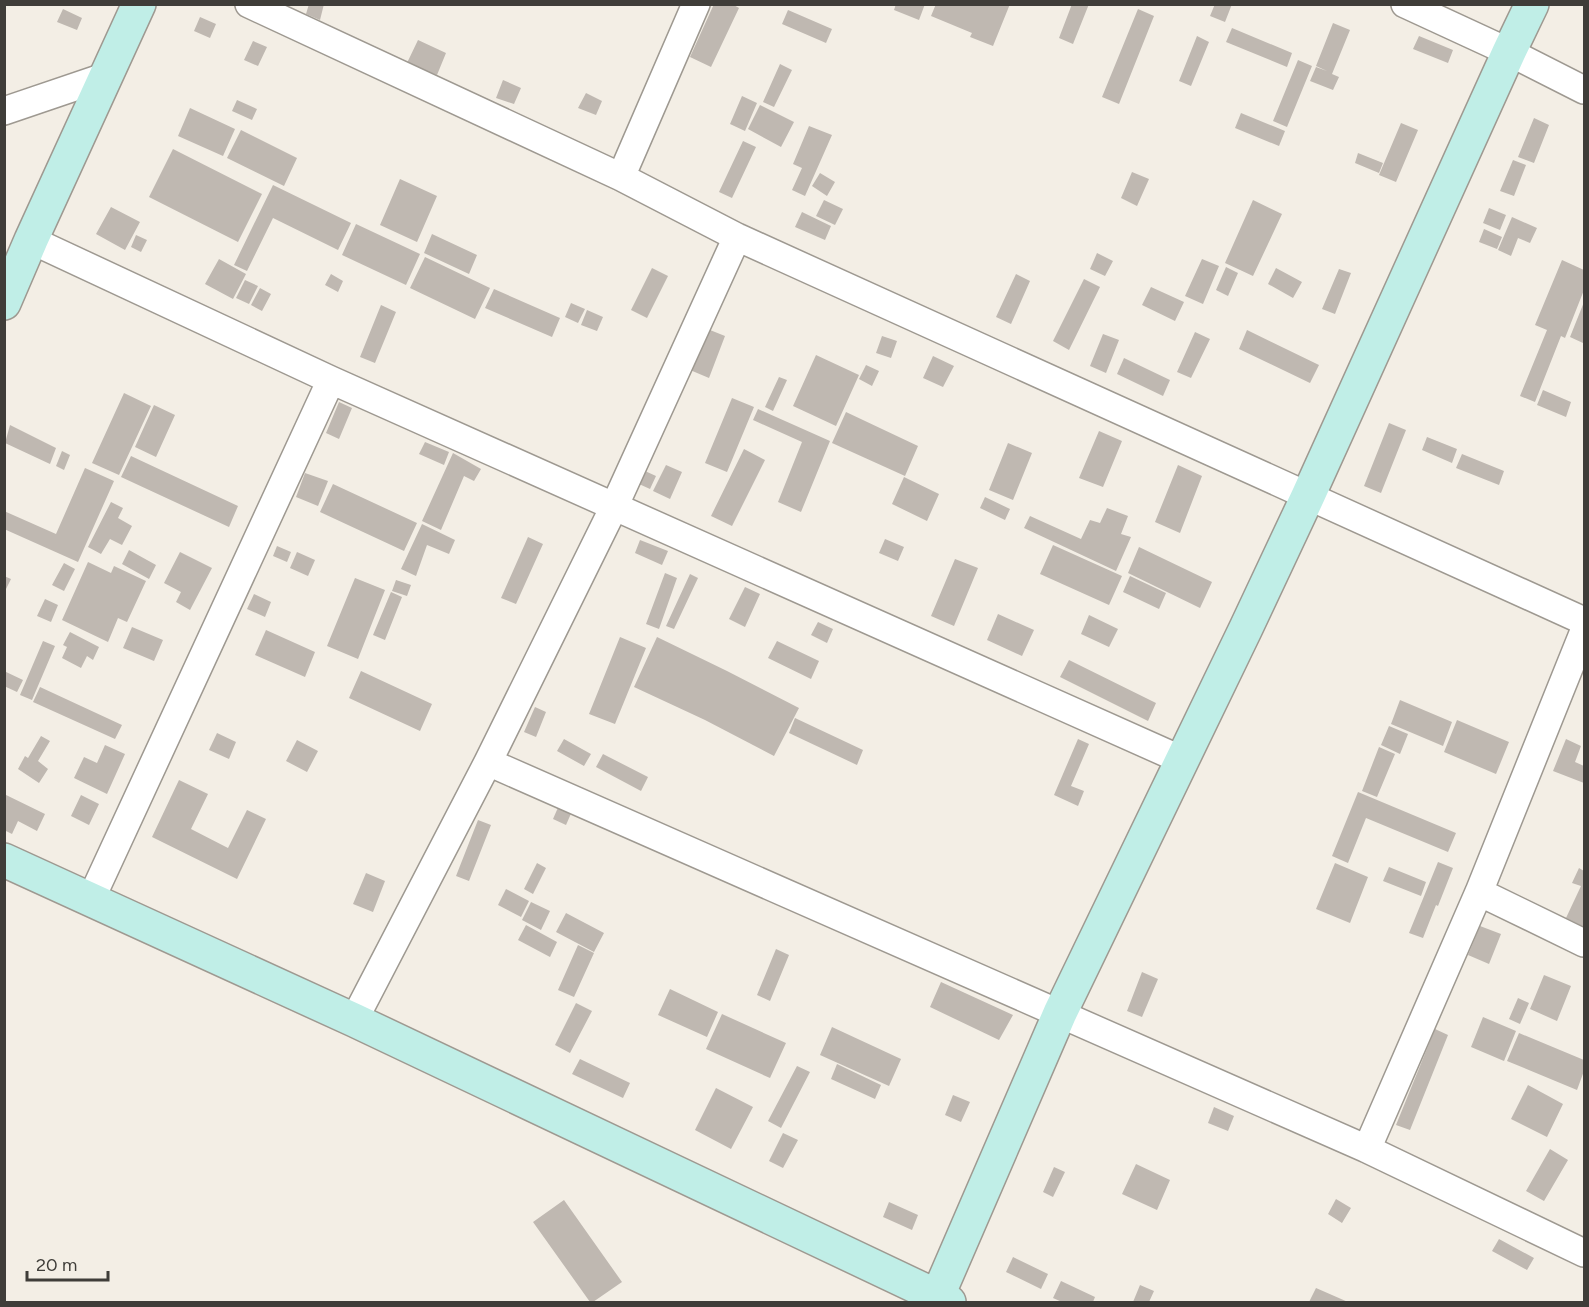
<svg xmlns="http://www.w3.org/2000/svg" width="1589" height="1307" font-family="Figtree,sans-serif">
  <style>
    .building { fill: #bfb8b1 }
    .lines { fill: none; stroke-linecap: round; stroke-linejoin: round }
    .street-casing { stroke: #9e9991; stroke-width: 30 }
    .secondary-casing { stroke: #9e9991; stroke-width: 36 }
    .street { stroke: #fff; stroke-width: 27 }
    .secondary { stroke: #c0eee7; stroke-width: 33 }
  </style>
  <rect width="100%" height="100%" fill="#f3eee5"/>
  <path class="building" d="M 309,4 L 324,4 L 320,20 L 306,14 Z
    M 714,4 L 732,4 L 739,8 L 711,67 L 690,57 Z
    M 896,4 L 925,4 L 919,20 L 894,10 Z
    M 936,4 L 1010,4 L 993,46 L 970,37 L 972,33 L 931,16 Z
    M 1072,4 L 1089,4 L 1073,44 L 1059,38 Z
    M 1215,4 L 1232,4 L 1225,22 L 1210,16 Z
    M 63,9 L 82,18 L 77,30 L 57,22 Z
    M 1138,9 L 1154,16 L 1119,104 L 1102,97 Z
    M 788,10 L 832,29 L 826,43 L 782,24 Z
    M 200,17 L 216,24 L 210,38 L 194,31 Z
    M 1333,23 L 1350,30 L 1332,74 L 1339,77 L 1333,90 L 1310,81 L 1316,67 L 1327,71 L 1316,66 Z
    M 1232,28 L 1292,53 L 1287,67 L 1226,42 Z
    M 1197,36 L 1209,42 L 1191,86 L 1179,81 Z
    M 1419,36 L 1453,50 L 1448,63 L 1413,49 Z
    M 418,40 L 446,53 L 437,75 L 407,63 Z
    M 253,41 L 267,47 L 258,66 L 244,60 Z
    M 1298,60 L 1312,66 L 1287,127 L 1273,121 Z
    M 780,64 L 792,70 L 774,107 L 763,102 Z
    M 503,80 L 521,88 L 514,104 L 496,98 Z
    M 586,93 L 602,101 L 596,115 L 578,108 Z
    M 742,96 L 757,103 L 745,131 L 730,124 Z
    M 237,100 L 257,109 L 252,120 L 232,111 Z
    M 760,105 L 794,122 L 781,147 L 748,129 Z
    M 190,108 L 235,129 L 223,156 L 178,136 Z
    M 1241,113 L 1285,131 L 1279,146 L 1235,128 Z
    M 1534,118 L 1549,125 L 1534,163 L 1518,157 Z
    M 1401,123 L 1418,130 L 1396,182 L 1379,175 Z
    M 809,126 L 832,135 L 805,196 L 792,190 L 802,168 L 793,164 Z
    M 241,130 L 297,158 L 284,186 L 227,158 Z
    M 743,141 L 756,147 L 732,198 L 719,192 Z
    M 173,149 L 262,194 L 238,242 L 149,197 Z
    M 1358,153 L 1383,163 L 1379,173 L 1355,163 Z
    M 1513,160 L 1526,165 L 1514,196 L 1500,191 Z
    M 1132,172 L 1149,179 L 1137,206 L 1121,198 Z
    M 820,173 L 835,182 L 827,196 L 812,186 Z
    M 400,179 L 437,196 L 417,242 L 380,225 Z
    M 273,185 L 351,223 L 338,250 L 273,218 L 247,271 L 234,265 Z
    M 824,200 L 843,209 L 835,225 L 816,216 Z
    M 1253,200 L 1282,214 L 1253,276 L 1225,263 Z
    M 111,207 L 140,222 L 125,250 L 96,234 Z
    M 1489,208 L 1506,215 L 1500,230 L 1483,223 Z
    M 802,212 L 831,226 L 825,240 L 795,227 Z
    M 1512,217 L 1537,228 L 1530,243 L 1518,238 L 1511,256 L 1498,250 Z
    M 356,224 L 420,254 L 406,285 L 342,255 Z
    M 1484,229 L 1502,237 L 1497,249 L 1479,242 Z
    M 432,234 L 477,255 L 469,274 L 424,253 Z
    M 136,235 L 147,240 L 141,252 L 131,247 Z
    M 1097,253 L 1113,261 L 1105,276 L 1090,269 Z
    M 425,257 L 490,288 L 475,319 L 410,288 Z
    M 219,259 L 246,274 L 233,299 L 205,284 Z
    M 1202,259 L 1219,266 L 1203,304 L 1185,296 Z
    M 1562,260 L 1584,270 L 1584,290 L 1565,338 L 1561,336 L 1535,402 L 1520,396 L 1547,330 L 1535,325 Z
    M 1226,267 L 1238,273 L 1228,296 L 1216,290 Z
    M 652,268 L 668,276 L 647,318 L 631,310 Z
    M 1276,268 L 1302,282 L 1293,298 L 1268,284 Z
    M 1339,269 L 1351,273 L 1335,314 L 1322,309 Z
    M 331,274 L 343,281 L 338,292 L 325,285 Z
    M 1016,274 L 1030,281 L 1011,324 L 996,317 Z
    M 1084,279 L 1100,287 L 1069,350 L 1053,341 Z
    M 245,280 L 258,286 L 249,304 L 236,298 Z
    M 1151,287 L 1184,302 L 1175,321 L 1142,305 Z
    M 260,288 L 271,294 L 262,311 L 251,305 Z
    M 494,289 L 560,318 L 552,337 L 485,308 Z
    M 1584,302 L 1584,339 L 1583,343 L 1570,337 Z
    M 571,303 L 585,309 L 578,323 L 565,317 Z
    M 381,305 L 396,312 L 375,363 L 360,357 Z
    M 587,310 L 603,317 L 597,331 L 581,325 Z
    M 705,328 L 725,336 L 709,378 L 690,370 Z
    M 1247,330 L 1319,365 L 1310,383 L 1239,349 Z
    M 1195,332 L 1210,339 L 1191,378 L 1177,372 Z
    M 1103,334 L 1119,340 L 1106,373 L 1090,366 Z
    M 882,336 L 897,341 L 891,358 L 876,353 Z
    M 816,355 L 859,375 L 836,426 L 793,406 Z
    M 933,356 L 954,366 L 943,387 L 923,378 Z
    M 1124,358 L 1170,380 L 1163,396 L 1117,374 Z
    M 866,365 L 879,371 L 872,386 L 859,379 Z
    M 779,377 L 787,380 L 773,411 L 765,407 Z
    M 1543,390 L 1571,402 L 1566,417 L 1537,405 Z
    M 124,393 L 151,406 L 119,475 L 92,463 Z
    M 732,398 L 754,407 L 727,472 L 705,463 Z
    M 339,402 L 352,408 L 339,439 L 326,433 Z
    M 154,405 L 175,415 L 156,457 L 135,447 Z
    M 758,409 L 830,441 L 801,512 L 778,502 L 802,442 L 753,420 Z
    M 846,412 L 918,446 L 905,476 L 832,443 Z
    M 1389,423 L 1406,430 L 1381,493 L 1364,486 Z
    M 10,425 L 56,448 L 50,464 L 5,443 Z
    M 1099,431 L 1122,441 L 1103,487 L 1079,478 Z
    M 1427,437 L 1457,449 L 1452,463 L 1422,450 Z
    M 425,442 L 449,452 L 444,465 L 419,454 Z
    M 1008,443 L 1032,453 L 1013,500 L 989,490 Z
    M 744,449 L 765,460 L 732,526 L 711,516 Z
    M 62,451 L 70,455 L 64,470 L 56,466 Z
    M 453,453 L 481,469 L 474,481 L 464,476 L 441,530 L 422,521 Z
    M 1462,454 L 1504,471 L 1499,485 L 1456,468 Z
    M 131,456 L 238,506 L 229,527 L 121,477 Z
    M 666,465 L 682,472 L 670,499 L 653,491 Z
    M 1178,465 L 1202,476 L 1180,533 L 1155,522 Z
    M 85,468 L 114,481 L 78,562 L 4,529 L 4,511 L 56,534 Z
    M 645,471 L 656,476 L 650,489 L 639,484 Z
    M 305,473 L 328,481 L 318,506 L 296,497 Z
    M 904,477 L 939,494 L 927,521 L 892,504 Z
    M 333,484 L 417,523 L 404,551 L 320,512 Z
    M 985,497 L 1010,509 L 1005,520 L 980,508 Z
    M 111,502 L 123,508 L 118,518 L 132,526 L 122,545 L 110,539 L 101,554 L 88,547 Z
    M 1107,508 L 1128,516 L 1121,534 L 1131,537 L 1116,571 L 1024,528 L 1030,516 L 1081,539 L 1090,520 L 1100,523 Z
    M 422,524 L 455,540 L 449,554 L 427,545 L 416,576 L 401,569 Z
    M 528,537 L 543,544 L 516,604 L 501,598 Z
    M 885,539 L 904,547 L 898,561 L 879,553 Z
    M 640,540 L 668,551 L 662,565 L 635,553 Z
    M 1053,545 L 1122,576 L 1109,605 L 1040,574 Z
    M 277,546 L 291,552 L 287,562 L 273,556 Z
    M 1139,547 L 1212,582 L 1200,608 L 1128,573 Z
    M 129,550 L 156,565 L 149,579 L 122,564 Z
    M 180,552 L 212,568 L 190,610 L 176,602 L 181,592 L 164,583 Z
    M 297,552 L 315,560 L 308,576 L 290,568 Z
    M 955,559 L 978,568 L 954,626 L 931,616 Z
    M 88,562 L 111,573 L 114,566 L 146,581 L 127,622 L 118,618 L 108,642 L 62,620 Z
    M 64,563 L 75,569 L 64,591 L 52,585 Z
    M 665,573 L 677,578 L 659,629 L 646,624 Z
    M 690,574 L 698,578 L 674,629 L 666,626 Z
    M 4,576 L 11,579 L 4,593 Z
    M 1130,576 L 1166,593 L 1159,609 L 1123,592 Z
    M 355,578 L 385,590 L 358,659 L 327,646 Z
    M 396,580 L 411,585 L 407,596 L 392,591 Z
    M 745,587 L 760,594 L 745,627 L 729,619 Z
    M 391,592 L 402,597 L 385,640 L 373,635 Z
    M 254,594 L 271,602 L 265,617 L 247,609 Z
    M 45,599 L 58,605 L 51,622 L 37,616 Z
    M 998,614 L 1034,630 L 1022,656 L 987,640 Z
    M 1089,615 L 1118,629 L 1109,647 L 1081,634 Z
    M 818,622 L 833,629 L 827,643 L 811,635 Z
    M 132,627 L 163,640 L 154,661 L 123,648 Z
    M 266,630 L 315,652 L 305,677 L 255,655 Z
    M 70,632 L 99,647 L 93,660 L 87,656 L 81,668 L 62,658 L 67,647 L 63,645 Z
    M 620,637 L 646,648 L 615,724 L 589,714 Z
    M 657,637 L 727,671 L 799,708 L 774,756 L 705,720 L 634,687 Z
    M 43,641 L 55,646 L 32,700 L 20,695 Z
    M 777,641 L 819,661 L 811,679 L 768,658 Z
    M 1069,660 L 1156,703 L 1148,721 L 1060,677 Z
    M 4,671 L 23,680 L 17,692 L 4,686 Z
    M 361,671 L 432,704 L 420,731 L 349,698 Z
    M 40,687 L 122,725 L 115,739 L 33,702 Z
    M 1400,700 L 1452,722 L 1443,746 L 1391,724 Z
    M 535,707 L 546,712 L 536,737 L 524,732 Z
    M 795,718 L 863,750 L 857,765 L 789,733 Z
    M 1457,720 L 1509,742 L 1496,774 L 1444,752 Z
    M 1389,726 L 1408,734 L 1400,754 L 1381,745 Z
    M 217,733 L 236,742 L 229,759 L 209,750 Z
    M 41,736 L 50,741 L 38,761 L 48,769 L 39,783 L 18,769 L 25,756 L 28,758 Z
    M 564,739 L 591,754 L 584,766 L 557,751 Z
    M 1078,739 L 1089,744 L 1071,786 L 1084,791 L 1078,806 L 1054,795 Z
    M 1566,739 L 1581,746 L 1575,762 L 1584,766 L 1584,783 L 1553,771 Z
    M 297,740 L 318,751 L 307,772 L 286,761 Z
    M 105,745 L 125,754 L 107,794 L 74,778 L 84,757 L 97,763 Z
    M 1379,747 L 1395,754 L 1377,797 L 1362,791 Z
    M 603,754 L 648,777 L 641,791 L 596,767 Z
    M 179,780 L 208,794 L 191,829 L 228,848 L 247,810 L 266,819 L 237,879 L 152,837 Z
    M 1358,792 L 1456,833 L 1448,852 L 1366,818 L 1348,863 L 1332,856 Z
    M 4,794 L 45,814 L 37,831 L 18,821 L 12,834 L 4,830 Z
    M 81,795 L 99,804 L 89,825 L 71,816 Z
    M 560,803 L 573,809 L 566,825 L 553,819 Z
    M 478,820 L 491,825 L 469,881 L 456,876 Z
    M 1438,862 L 1453,868 L 1438,906 L 1436,905 L 1423,938 L 1409,933 Z
    M 537,863 L 546,868 L 533,894 L 524,889 Z
    M 1335,863 L 1368,877 L 1350,923 L 1316,909 Z
    M 1389,867 L 1426,882 L 1421,896 L 1383,881 Z
    M 1579,868 L 1584,871 L 1583,926 L 1566,918 L 1581,886 L 1572,883 Z
    M 366,873 L 385,881 L 373,912 L 353,904 Z
    M 506,889 L 529,901 L 521,917 L 498,905 Z
    M 531,902 L 550,911 L 541,930 L 522,920 Z
    M 566,913 L 604,933 L 594,952 L 556,932 Z
    M 526,925 L 557,942 L 550,957 L 518,940 Z
    M 1480,926 L 1501,934 L 1489,964 L 1468,955 Z
    M 578,945 L 594,953 L 574,997 L 558,990 Z
    M 776,949 L 789,955 L 770,1001 L 757,995 Z
    M 1142,972 L 1158,979 L 1142,1017 L 1127,1011 Z
    M 1544,975 L 1571,986 L 1557,1021 L 1530,1009 Z
    M 941,982 L 1013,1015 L 999,1040 L 930,1007 Z
    M 670,989 L 718,1012 L 707,1037 L 658,1015 Z
    M 1518,998 L 1529,1003 L 1520,1024 L 1509,1019 Z
    M 576,1003 L 592,1011 L 570,1053 L 555,1045 Z
    M 722,1014 L 786,1043 L 770,1078 L 706,1049 Z
    M 1483,1017 L 1516,1031 L 1504,1061 L 1471,1047 Z
    M 832,1027 L 901,1059 L 889,1086 L 820,1055 Z
    M 1435,1029 L 1448,1035 L 1410,1130 L 1396,1125 Z
    M 1519,1033 L 1584,1060 L 1584,1071 L 1577,1090 L 1507,1061 Z
    M 580,1059 L 630,1083 L 623,1098 L 572,1074 Z
    M 837,1064 L 881,1085 L 875,1099 L 831,1079 Z
    M 797,1066 L 810,1072 L 781,1128 L 768,1121 Z
    M 1528,1085 L 1563,1104 L 1547,1137 L 1511,1119 Z
    M 716,1088 L 753,1107 L 731,1149 L 695,1130 Z
    M 953,1095 L 970,1102 L 961,1122 L 945,1115 Z
    M 1214,1107 L 1234,1116 L 1228,1131 L 1208,1123 Z
    M 783,1133 L 798,1140 L 783,1168 L 769,1161 Z
    M 1550,1149 L 1568,1160 L 1544,1201 L 1526,1191 Z
    M 1136,1164 L 1170,1180 L 1157,1210 L 1122,1194 Z
    M 1054,1167 L 1065,1172 L 1053,1197 L 1043,1192 Z
    M 1336,1199 L 1351,1208 L 1342,1223 L 1328,1214 Z
    M 564,1200 L 622,1282 L 593,1302 L 590,1302 L 533,1222 Z
    M 889,1202 L 918,1215 L 912,1230 L 883,1217 Z
    M 1499,1239 L 1534,1258 L 1527,1270 L 1492,1251 Z
    M 1013,1257 L 1048,1274 L 1041,1289 L 1006,1272 Z
    M 1061,1281 L 1095,1297 L 1093,1302 L 1062,1302 L 1053,1298 Z
    M 1140,1285 L 1154,1291 L 1149,1302 L 1133,1302 Z
    M 1316,1288 L 1348,1302 L 1309,1302 Z"/>
  <g class="lines">
    <defs>
      <path id="street" d="M 249,4 L 621,177 L 737,237 L 1584,621
        M 1405,4 L 1509,52 L 1584,90
        M 4,111 L 107,76
        M 621,177 L 696,4
        M 31,240 L 331,380 L 1182,760
        M 488,762 L 1367,1149 L 1584,1253
        M 1479,892 L 1584,943
        M 91,899 L 331,380
        M 354,1020 L 488,762 L 614,507 L 737,237
        M 1367,1149 L 1479,892 L 1584,631"/>
      <path id="secondary" d="M 4,303 L 31,240 L 139,4
        M 4,860 L 354,1020 L 949,1302
        M 935,1302 L 1060,1013 L 1246,628 L 1308,496 L 1509,52 L 1532,4"/>
    </defs>
    <use href="#street" class="street-casing"/>
    <use href="#secondary" class="secondary-casing"/>
    <use href="#street" class="street"/>
    <use href="#secondary" class="secondary"/>
  </g>
  <rect width="1589" height="1307" fill="none" stroke="#3f3d39" stroke-width="12"/>
  <path d="M27 1271v9h81v-9" fill="none" stroke="#3f3d39" stroke-width="3"/>
  <text x="36" y="1271" font-size="18" fill="#3f3d39" stroke="#f3eee5" stroke-width="4.5" paint-order="stroke">20 m</text>
</svg>
